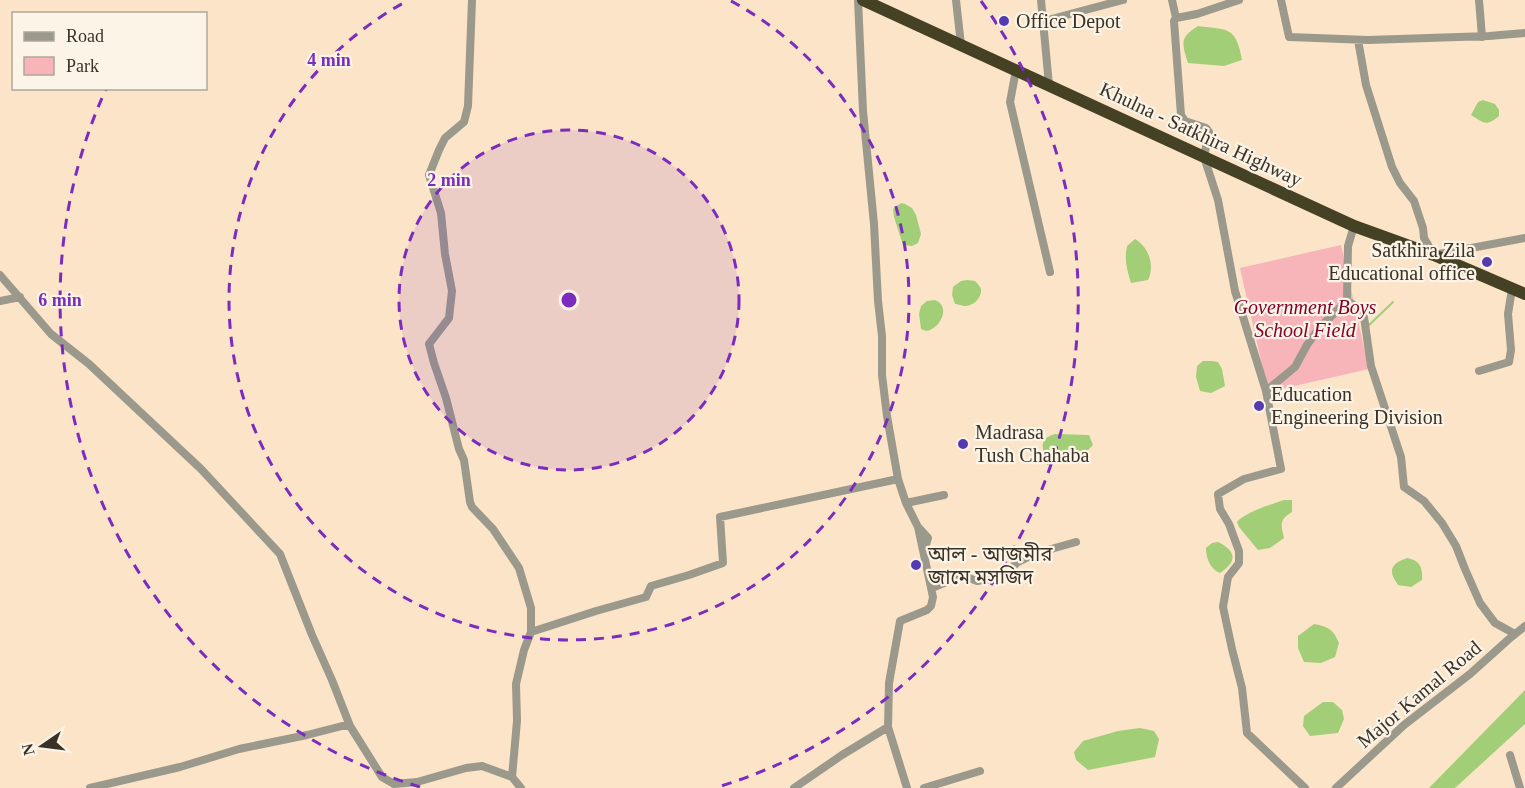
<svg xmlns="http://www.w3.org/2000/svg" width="1525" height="788" font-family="'Times New Roman','Noto Sans Bengali',serif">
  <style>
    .green { fill: #f7b4b9 }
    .water { fill: #a2ce77 }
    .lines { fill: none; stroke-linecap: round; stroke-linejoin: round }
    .stream { stroke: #a2ce77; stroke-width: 2 }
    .minor { stroke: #9a998b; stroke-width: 8 }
    .highway { stroke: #454124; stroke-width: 12 }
    .ring { fill: none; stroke: #7b2cbf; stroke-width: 3; stroke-dasharray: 10 8 }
    .poi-dot { fill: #543bb2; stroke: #fdf4e8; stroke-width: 2 }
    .labels { text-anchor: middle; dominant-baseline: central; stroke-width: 4.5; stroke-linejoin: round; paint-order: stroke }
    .poi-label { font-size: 20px; fill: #3b3227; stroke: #fdf4e8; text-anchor: start }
    .street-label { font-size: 20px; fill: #3b3227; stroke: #fdf4e8 }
    .park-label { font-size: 20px; font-style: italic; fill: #820029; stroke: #fdf4e8 }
    .centre { fill: #7b2cbf; stroke: #fdf4e8; stroke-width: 3 }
    .ring-label { font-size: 18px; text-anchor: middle; font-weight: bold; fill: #7b2cbf; stroke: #fdf4e8; stroke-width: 4.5; stroke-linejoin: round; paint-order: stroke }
  </style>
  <rect width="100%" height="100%" fill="#fce4c8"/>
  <path class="green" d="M 1341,245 L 1369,369 L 1268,392 L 1240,268 Z"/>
  <path class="water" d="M 1198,26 C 1228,30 1236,26 1242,60 L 1224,66 L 1188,63 C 1182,43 1179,38 1198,26 Z
    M 1483,100 L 1495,104 L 1499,110 L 1499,116 C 1486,127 1484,123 1471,115 L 1478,102 Z
    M 901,203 L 905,204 L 912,208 L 916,215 L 921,234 L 918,243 L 912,246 L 903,245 L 894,217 L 893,209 Z
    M 1135,239 C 1149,247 1155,266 1148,280 L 1131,283 C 1127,270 1124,260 1127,246 Z
    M 967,280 L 975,281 C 977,283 980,286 981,289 C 982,298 973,306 965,306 C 963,306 957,304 955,304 L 952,295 L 953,287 L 961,281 Z
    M 935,300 C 950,306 942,325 930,330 C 926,332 924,330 921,329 L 919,314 L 921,306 L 927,301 Z
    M 1203,361 L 1212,361 L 1218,362 L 1222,369 L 1225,386 L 1211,393 L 1200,391 L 1196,377 L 1197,366 Z
    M 1055,434 L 1089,435 L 1093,445 C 1081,459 1065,462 1047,465 C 1043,450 1037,439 1055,434 Z
    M 1284,500 L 1292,500 L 1292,512 C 1279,520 1281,524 1284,538 L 1270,548 L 1258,550 L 1239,527 L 1237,522 C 1247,511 1270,505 1284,500 Z
    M 1218,542 C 1236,551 1238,561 1220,573 C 1210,569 1206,558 1206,548 L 1212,543 Z
    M 1407,558 C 1420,560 1423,568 1422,580 L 1411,587 L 1398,585 C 1388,571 1390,564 1407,558 Z
    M 1314,624 C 1329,627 1333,629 1339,643 L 1335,657 L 1321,663 L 1304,662 L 1298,648 L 1298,636 Z
    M 1525,690 L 1525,724 L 1455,788 L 1429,788 Z
    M 1323,702 L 1333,702 L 1342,710 L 1344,719 L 1338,733 L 1310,736 L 1303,726 L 1304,716 Z
    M 1140,728 L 1154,731 L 1159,739 L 1155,757 L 1088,770 L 1076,760 L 1074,752 L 1083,741 L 1118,731 Z"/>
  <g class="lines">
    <path class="stream" d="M 1367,327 L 1393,302"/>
    <path class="minor" d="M 472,0 L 468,106 L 464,122 L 445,138 L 439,150 L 429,175 L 441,213 L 445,254 L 452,291 L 449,318 L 429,344 L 434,363 L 446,398 L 459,449 L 464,460 L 470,502 L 472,507 L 493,529 L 519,568 L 531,608 L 531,632 L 524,650 L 516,684 L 517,721 L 512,777
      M 956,0 L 961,45
      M 1041,0 L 1049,85
      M 1172,0 L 1176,18 L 1174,21 L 1181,115 L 1185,121 L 1206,128 L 1209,132 L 1204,157 L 1218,200 L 1235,291 L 1266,391
      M 1281,0 L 1289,37 L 1368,40 L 1489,36 L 1525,33
      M 1479,0 L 1482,37
      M 1176,18 L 1197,14 L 1239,0
      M 1044,21 L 1123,0
      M 1358,40 L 1366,85 L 1392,167 L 1400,183 L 1414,201 L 1423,228 L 1424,238 L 1434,255 L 1525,238
      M 1016,70 L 1010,102 L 1050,272
      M 0,275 L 51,334 L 89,364 L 201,469 L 280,554 L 312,635 L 332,680 L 350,726 L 382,777 L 394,784 L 417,782 L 466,768 L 482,766 L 512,777 L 521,788
      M 0,301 L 20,297
      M 1347,301 L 1363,310 L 1371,366 L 1401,457 L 1404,487 L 1424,501 L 1442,523 L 1456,546 L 1465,569 L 1480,603 L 1495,623 L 1515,634
      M 1479,371 L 1509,362 L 1511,350 L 1508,314 L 1512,289
      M 906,503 L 944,495
      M 919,528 L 928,538 L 924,551
      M 932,588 L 951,580 L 964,576 L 977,581 L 999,578 L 1018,562 L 1037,553 L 1076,542
      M 531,632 L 596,611 L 646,597 L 651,586 L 689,575 L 723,563 L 720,517 L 898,479
      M 888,727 L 907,788
      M 1510,755 L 1520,788
      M 90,788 L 180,767 L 239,749 L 307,735 L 342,726 L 350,726
      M 794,788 L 842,755 L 888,727 L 889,683 L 900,621 L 927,610 L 931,606 L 933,597 L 918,527 L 906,503 L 898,479 L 887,416 L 882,375 L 882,336 L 878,301 L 874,224 L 863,111 L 858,0
      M 924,788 L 980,771
      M 1305,788 L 1247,733 L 1242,688 L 1232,649 L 1223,607 L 1228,577 L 1239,563 L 1239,551 L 1229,524 L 1220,509 L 1218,494 L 1244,479 L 1281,469 L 1266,391 L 1295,367 L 1307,345 L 1320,327 L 1347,301 L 1348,246 L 1354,226
      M 1336,788 L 1404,725 L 1470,674 L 1509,639 L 1525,626"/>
    <path class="highway" d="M 863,0 L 1354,226 L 1434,255 L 1525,294"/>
  </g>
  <circle cx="569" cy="300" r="170" fill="#7b2cbf" fill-opacity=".12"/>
  <g class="ring">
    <circle cx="569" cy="300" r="170"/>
    <path d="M731 1A340 340 0 1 1 407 1"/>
    <path d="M420 787A509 509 0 0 1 106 89M981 1A509 509 0 0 1 718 787"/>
  </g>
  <g class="poi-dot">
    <circle cx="1004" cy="21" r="6"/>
    <circle cx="1487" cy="262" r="6"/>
    <circle cx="1259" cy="406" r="6"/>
    <circle cx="963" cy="444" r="6"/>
    <circle cx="916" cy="565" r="6"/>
  </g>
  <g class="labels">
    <g class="poi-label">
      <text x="1016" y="21">Office Depot</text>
      <text x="1475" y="250" text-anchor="end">Satkhira Zila<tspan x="1475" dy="23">Educational office</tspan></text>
      <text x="1271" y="394">Education<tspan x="1271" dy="23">Engineering Division</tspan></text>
      <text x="975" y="432">Madrasa<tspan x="975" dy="23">Tush Chahaba</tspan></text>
      <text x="928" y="554">আল - আজমীর<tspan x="928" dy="23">জামে মসজিদ</tspan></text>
    </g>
    <g class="street-label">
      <text transform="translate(1201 134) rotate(25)">Khulna - Satkhira Highway</text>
      <text transform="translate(1419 694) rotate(-40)">Major Kamal Road</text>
    </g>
    <g class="park-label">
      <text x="1305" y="307">Government Boys<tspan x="1305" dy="23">School Field</tspan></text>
    </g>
  </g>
  <circle cx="569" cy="300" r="9" class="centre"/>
  <g class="ring-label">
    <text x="329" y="66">4 min</text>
    <text x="449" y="186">2 min</text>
    <text x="60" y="306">6 min</text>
  </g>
  <rect x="12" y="12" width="195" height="78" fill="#fdf4e8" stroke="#afa69b" stroke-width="1.5"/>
  <rect x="24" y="32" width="30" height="9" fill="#9a998b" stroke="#afa69b" stroke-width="1.5"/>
  <text x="66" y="42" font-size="18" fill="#3b3227">Road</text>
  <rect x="24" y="57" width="30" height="18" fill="#f7b4b9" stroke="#afa69b" stroke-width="1.5"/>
  <text x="66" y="72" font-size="18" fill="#3b3227">Park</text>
  <g transform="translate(42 746) rotate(256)" stroke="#fdf4e8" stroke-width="4.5" paint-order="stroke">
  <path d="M0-4.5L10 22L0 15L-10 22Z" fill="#3b3227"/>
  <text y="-9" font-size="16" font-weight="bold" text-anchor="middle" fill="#3b3227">N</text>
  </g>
</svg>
